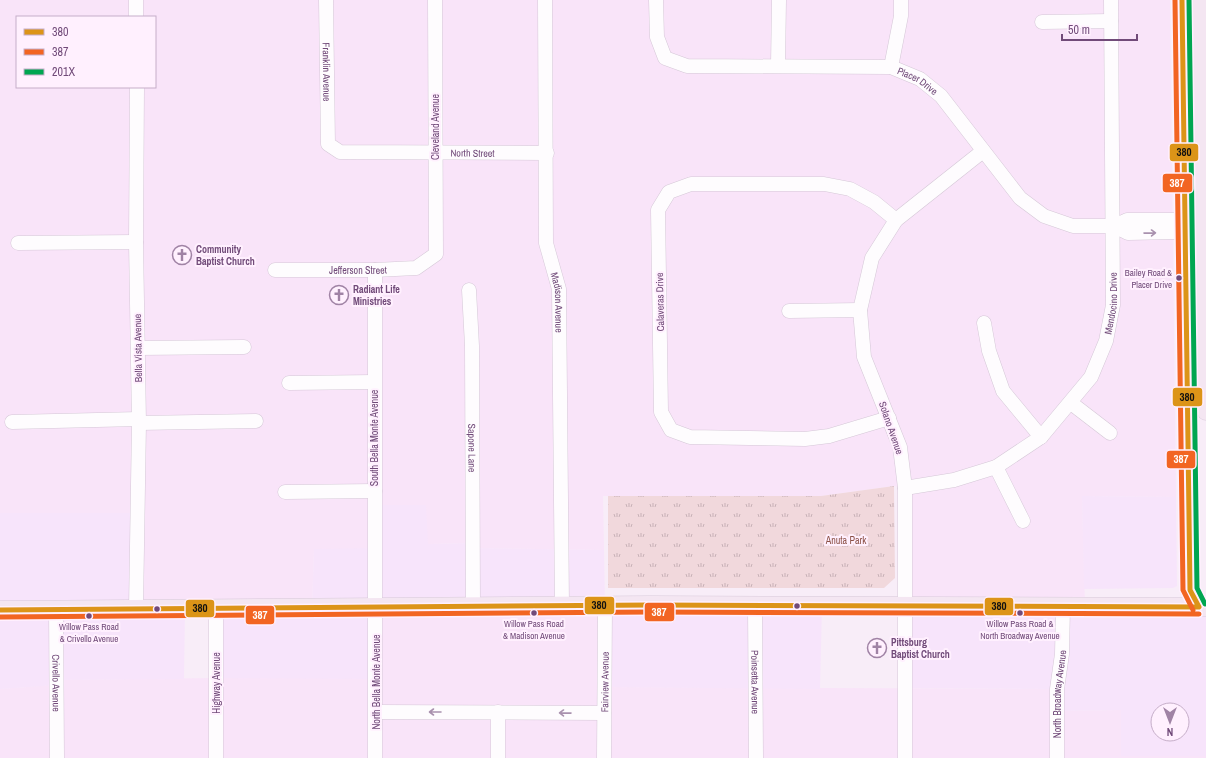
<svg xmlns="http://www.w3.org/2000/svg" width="1206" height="758" font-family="'Archivo Narrow',sans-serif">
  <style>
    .residential { fill: #f9e4f9; fill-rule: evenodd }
    .commercial { fill: #f7e4fb; fill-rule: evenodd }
    .park { fill: url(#park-tufts) }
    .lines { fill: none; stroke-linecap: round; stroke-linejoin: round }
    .minor-casing { stroke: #d5c8d7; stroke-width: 15 }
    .major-casing { stroke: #d8cada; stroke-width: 19 }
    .minor { stroke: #fefcfe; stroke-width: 14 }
    .major { stroke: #f4e6f2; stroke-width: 18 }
    .bus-1-casing { stroke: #fff0fe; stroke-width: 8 }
    .bus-2-casing { stroke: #fff0fe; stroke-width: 8 }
    .bus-3-casing { stroke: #fff0fe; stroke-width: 8 }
    .bus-1 { stroke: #dc9418; stroke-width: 5 }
    .bus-2 { stroke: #f26522; stroke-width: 5 }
    .bus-3 { stroke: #00a651; stroke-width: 5 }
    .oneway { stroke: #a991ae }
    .bus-dot { fill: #714a79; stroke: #fff0fe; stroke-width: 1.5 }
    .labels { text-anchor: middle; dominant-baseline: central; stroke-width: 4; stroke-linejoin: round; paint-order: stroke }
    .bus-label { font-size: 9px; fill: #714a79; stroke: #fff0fe }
    .street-label { font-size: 10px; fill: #714a79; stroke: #fff0fe }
    .poi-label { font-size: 10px; font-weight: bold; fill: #714a79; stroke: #fff0fe; text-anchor: start }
    .park-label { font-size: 10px; fill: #8c5247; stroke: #fff0fe }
    .line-badge { stroke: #fff0fe; stroke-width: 1.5 }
    .badge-label { font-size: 11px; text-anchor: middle; font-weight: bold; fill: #fff }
    .pale-badge-label { font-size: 11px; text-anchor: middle; font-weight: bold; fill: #111 }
  </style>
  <defs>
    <pattern id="park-tufts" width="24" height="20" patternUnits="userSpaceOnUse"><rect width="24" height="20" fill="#f1d8dc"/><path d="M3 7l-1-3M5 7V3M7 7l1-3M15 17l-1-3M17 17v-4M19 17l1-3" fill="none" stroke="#c8b1b7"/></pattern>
  </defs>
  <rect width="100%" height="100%" fill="#f8edf8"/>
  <path class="residential" d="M 0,0 L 1170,0 L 1176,497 L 1082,496 L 1085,607 L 904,606 L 905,488 L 894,486 L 821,496 L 603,496 L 604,550 L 473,548 L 472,543 L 428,544 L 366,549 L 314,549 L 312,607 L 136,608 L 138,513 L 0,513 ZM 17,17 L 155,17 L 155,87 L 17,87 Z
    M 376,606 L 605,606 L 605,687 L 1057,689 L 1057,711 L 1121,710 L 1121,756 L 1206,756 L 1206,758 L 0,758 L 0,689 L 55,685 L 56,680 L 215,678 Z"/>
  <path class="commercial" d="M 1082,496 L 1176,497 L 1177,586 L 1173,588 L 1084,589 Z
    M 375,505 L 426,505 L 428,544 L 473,543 L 473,548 L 604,550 L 605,606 L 822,606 L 820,689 L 605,687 L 605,606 L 377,607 L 375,679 L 215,678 L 216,608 L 312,607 L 314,549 L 374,548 Z
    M 0,513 L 138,513 L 136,608 L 185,608 L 184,679 L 56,680 L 56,685 L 0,689 Z
    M 904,606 L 1206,607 L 1206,756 L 1121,756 L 1121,710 L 1057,711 L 1057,689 L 905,688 ZM 1158,710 L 1182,710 L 1182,734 L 1158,734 Z"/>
  <path class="park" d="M 894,486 L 895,578 L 884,588 L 608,588 L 608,496 L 821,496 Z"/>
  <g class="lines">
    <defs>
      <g id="minor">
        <path d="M 136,0 L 136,17"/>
        <path id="s1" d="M 326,0 L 328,144 L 340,152 L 547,153"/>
        <path id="s2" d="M 545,0 L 546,243 L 559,289 L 562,606"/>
        <path id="s3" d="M 656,0 L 657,37 L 665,58 L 687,66 L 891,67 L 920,79 L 941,96 L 1020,198 L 1044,216 L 1073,226 L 1114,226 L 1127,220 L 1174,220 L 1186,225 L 1194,224"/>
        <path d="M 1042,22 L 1111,21"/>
        <path d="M 778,65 L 779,0"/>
        <path d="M 891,67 L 901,16 L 901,0"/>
        <path d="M 1114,226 L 1128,233 L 1174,232 L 1186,225"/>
        <path d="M 18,243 L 136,242"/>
        <path id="s4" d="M 275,270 L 375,270 L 416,268 L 436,254 L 435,0"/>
        <path d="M 375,270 L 375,758"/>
        <path id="s5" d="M 469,290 L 472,346 L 473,606"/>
        <path d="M 789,311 L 860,310"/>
        <path d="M 984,323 L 989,351 L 1003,391 L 1041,437"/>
        <path d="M 138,348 L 244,347"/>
        <path d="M 289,383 L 374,382"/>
        <path d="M 1071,403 L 1110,433"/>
        <path d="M 889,418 L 829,436 L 805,439 L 690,437 L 671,430 L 661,412 L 658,210 L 669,192 L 691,184 L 824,184 L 850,189 L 874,202 L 896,220"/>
        <path d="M 12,422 L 139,419"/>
        <path d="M 139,423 L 256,421"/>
        <path d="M 996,467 L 1023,521"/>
        <path id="s6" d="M 905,488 L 954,480 L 996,467 L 1041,437 L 1091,377 L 1106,341 L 1113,305 L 1111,0"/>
        <path d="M 285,492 L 375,491"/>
        <path id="s7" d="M 755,606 L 756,758"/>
        <path id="s8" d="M 56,608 L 57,758"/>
        <path d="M 136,608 L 139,423 L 136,242 L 137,87"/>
        <path d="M 376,712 L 604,713"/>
        <path d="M 216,758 L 216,608"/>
        <path d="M 498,758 L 498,712"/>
        <path id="s9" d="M 604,758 L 605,606"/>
        <path d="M 905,758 L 905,488 L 900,447 L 864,357 L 860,310 L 872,258 L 896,220 L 983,151"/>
        <path id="s10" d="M 1057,758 L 1057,689 L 1062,654 L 1063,606"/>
      </g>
      <path id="major" d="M 1182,0 L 1190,590 L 1199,607
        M 1201,0 L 1206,411
        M 0,610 L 651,605 L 1206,607"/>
    </defs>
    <use href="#minor" class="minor-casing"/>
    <use href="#major" class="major-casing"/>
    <use href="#minor" class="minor"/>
    <use href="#major" class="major"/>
    <defs>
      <path id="bus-1" d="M 1182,0 L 1190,590 L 1199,607
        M 0,610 L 651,605 L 1199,607"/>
      <path id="bus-2" d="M 1175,0 L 1183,590 L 1193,610
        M 0,617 L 651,612 L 1199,614"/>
      <path id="bus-3" d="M 1189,0 L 1197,588 L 1205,604"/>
    </defs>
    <use href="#bus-1" class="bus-1-casing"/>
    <use href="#bus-2" class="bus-2-casing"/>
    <use href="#bus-3" class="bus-3-casing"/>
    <use href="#bus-1" class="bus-1"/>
    <use href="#bus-2" class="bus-2"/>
    <use href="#bus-3" class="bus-3"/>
  </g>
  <defs><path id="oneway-shaft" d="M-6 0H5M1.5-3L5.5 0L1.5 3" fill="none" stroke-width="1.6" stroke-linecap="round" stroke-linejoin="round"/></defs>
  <g class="oneway">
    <use href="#oneway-shaft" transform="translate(1150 233) rotate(-1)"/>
    <use href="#oneway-shaft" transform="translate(435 712) rotate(-180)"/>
    <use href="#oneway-shaft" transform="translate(565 713) rotate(-179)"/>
  </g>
  <defs>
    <symbol id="church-ring" viewBox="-11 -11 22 22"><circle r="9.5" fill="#fff0fe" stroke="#a083a5" stroke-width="1.5"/><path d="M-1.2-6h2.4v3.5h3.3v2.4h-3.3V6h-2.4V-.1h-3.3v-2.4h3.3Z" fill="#a083a5"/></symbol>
  </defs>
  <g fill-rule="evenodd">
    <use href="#church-ring" x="171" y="244" width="22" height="22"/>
    <use href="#church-ring" x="328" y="284" width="22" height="22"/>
    <use href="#church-ring" x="866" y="637" width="22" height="22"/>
  </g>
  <g class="bus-dot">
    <circle cx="1179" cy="278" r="3.5"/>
    <circle cx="797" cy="606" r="3.5"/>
    <circle cx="157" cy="609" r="3.5"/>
    <circle cx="534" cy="613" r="3.5"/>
    <circle cx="1020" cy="613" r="3.5"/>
    <circle cx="89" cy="616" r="3.5"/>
  </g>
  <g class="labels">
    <g class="bus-label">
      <text x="1172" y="273" text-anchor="end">Bailey Road &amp;<tspan x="1172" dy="12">Placer Drive</tspan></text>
      <text x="534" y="624">Willow Pass Road<tspan x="534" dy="12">&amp; Madison Avenue</tspan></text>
      <text x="1020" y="624">Willow Pass Road &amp;<tspan x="1020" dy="12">North Broadway Avenue</tspan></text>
      <text x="89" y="627">Willow Pass Road<tspan x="89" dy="12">&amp; Crivello Avenue</tspan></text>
    </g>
    <g class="street-label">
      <text stroke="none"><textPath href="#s1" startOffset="72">Franklin Avenue</textPath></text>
      <text stroke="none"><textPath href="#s3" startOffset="317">Placer Drive</textPath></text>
      <text transform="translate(435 127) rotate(-90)">Cleveland Avenue</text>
      <text stroke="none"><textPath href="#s1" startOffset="291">North Street</textPath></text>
      <text stroke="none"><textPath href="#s4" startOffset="83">Jefferson Street</textPath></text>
      <text stroke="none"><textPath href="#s2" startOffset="304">Madison Avenue</textPath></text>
      <text transform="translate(660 302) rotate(-91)">Calaveras Drive</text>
      <text stroke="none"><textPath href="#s6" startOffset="303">Mendocino Drive</textPath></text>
      <text transform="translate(138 348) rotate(-91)">Bella Vista Avenue</text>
      <text transform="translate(891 428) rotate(71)">Solano Avenue</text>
      <text transform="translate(374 438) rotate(-90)">South Bella Monte Avenue</text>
      <text stroke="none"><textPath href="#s5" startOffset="158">Sapone Lane</textPath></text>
      <text transform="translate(376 682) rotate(-90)">North Bella Monte Avenue</text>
      <text stroke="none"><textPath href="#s9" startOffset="76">Fairview Avenue</textPath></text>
      <text stroke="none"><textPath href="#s7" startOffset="76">Poinsetta Avenue</textPath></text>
      <text stroke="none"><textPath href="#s8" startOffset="75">Crivello Avenue</textPath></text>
      <text transform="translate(216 683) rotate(-90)">Highway Avenue</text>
      <text stroke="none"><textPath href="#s10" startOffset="64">North Broadway Avenue</textPath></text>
    </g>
    <g class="poi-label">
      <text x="196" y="249">Community<tspan x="196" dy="12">Baptist Church</tspan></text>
      <text x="353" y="289">Radiant Life<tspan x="353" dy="12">Ministries</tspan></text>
      <text x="891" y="642">Pittsburg<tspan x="891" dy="12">Baptist Church</tspan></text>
    </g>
    <g class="park-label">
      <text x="846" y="540">Anuta Park</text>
    </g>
  </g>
  <g class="line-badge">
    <rect x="1169" y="143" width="30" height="19" rx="4" fill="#dc9418"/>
    <rect x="1162" y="173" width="31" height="20" rx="4" fill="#f26522"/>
    <rect x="1172" y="387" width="31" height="20" rx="4" fill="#dc9418"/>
    <rect x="1166" y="450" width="30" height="19" rx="4" fill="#f26522"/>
    <rect x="584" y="596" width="31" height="19" rx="4" fill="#dc9418"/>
    <rect x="984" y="597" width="30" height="19" rx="4" fill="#dc9418"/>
    <rect x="185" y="599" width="30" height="19" rx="4" fill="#dc9418"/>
    <rect x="644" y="602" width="31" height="20" rx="4" fill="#f26522"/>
    <rect x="245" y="605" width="30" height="20" rx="4" fill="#f26522"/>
  </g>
  <g class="badge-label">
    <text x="1177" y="187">387</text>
    <text x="1181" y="463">387</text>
    <text x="659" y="616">387</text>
    <text x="260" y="619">387</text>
  </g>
  <g class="pale-badge-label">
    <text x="1184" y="156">380</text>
    <text x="1187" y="401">380</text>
    <text x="599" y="609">380</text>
    <text x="999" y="610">380</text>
    <text x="200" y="612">380</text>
  </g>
  <rect x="16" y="16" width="140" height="72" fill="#fff0fe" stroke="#c6aec9"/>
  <rect x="24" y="29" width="20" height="6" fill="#dc9418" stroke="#c6aec9"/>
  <text x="52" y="36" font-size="12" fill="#714a79">380</text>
  <rect x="24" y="49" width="20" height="6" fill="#f26522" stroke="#c6aec9"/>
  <text x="52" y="56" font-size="12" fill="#714a79">387</text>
  <rect x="24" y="69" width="20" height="6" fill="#00a651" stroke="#c6aec9"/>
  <text x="52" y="76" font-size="12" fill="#714a79">201X</text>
  <g transform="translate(1170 722) rotate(180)"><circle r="19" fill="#fff0fe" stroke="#c6aec9"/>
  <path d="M0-3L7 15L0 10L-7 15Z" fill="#a083a5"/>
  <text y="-6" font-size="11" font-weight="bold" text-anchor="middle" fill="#714a79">N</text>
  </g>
  <path d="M1062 34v6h75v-6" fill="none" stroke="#714a79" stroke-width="2"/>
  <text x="1068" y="34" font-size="12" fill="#714a79" stroke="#fff0fe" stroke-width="3" paint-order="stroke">50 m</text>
</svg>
